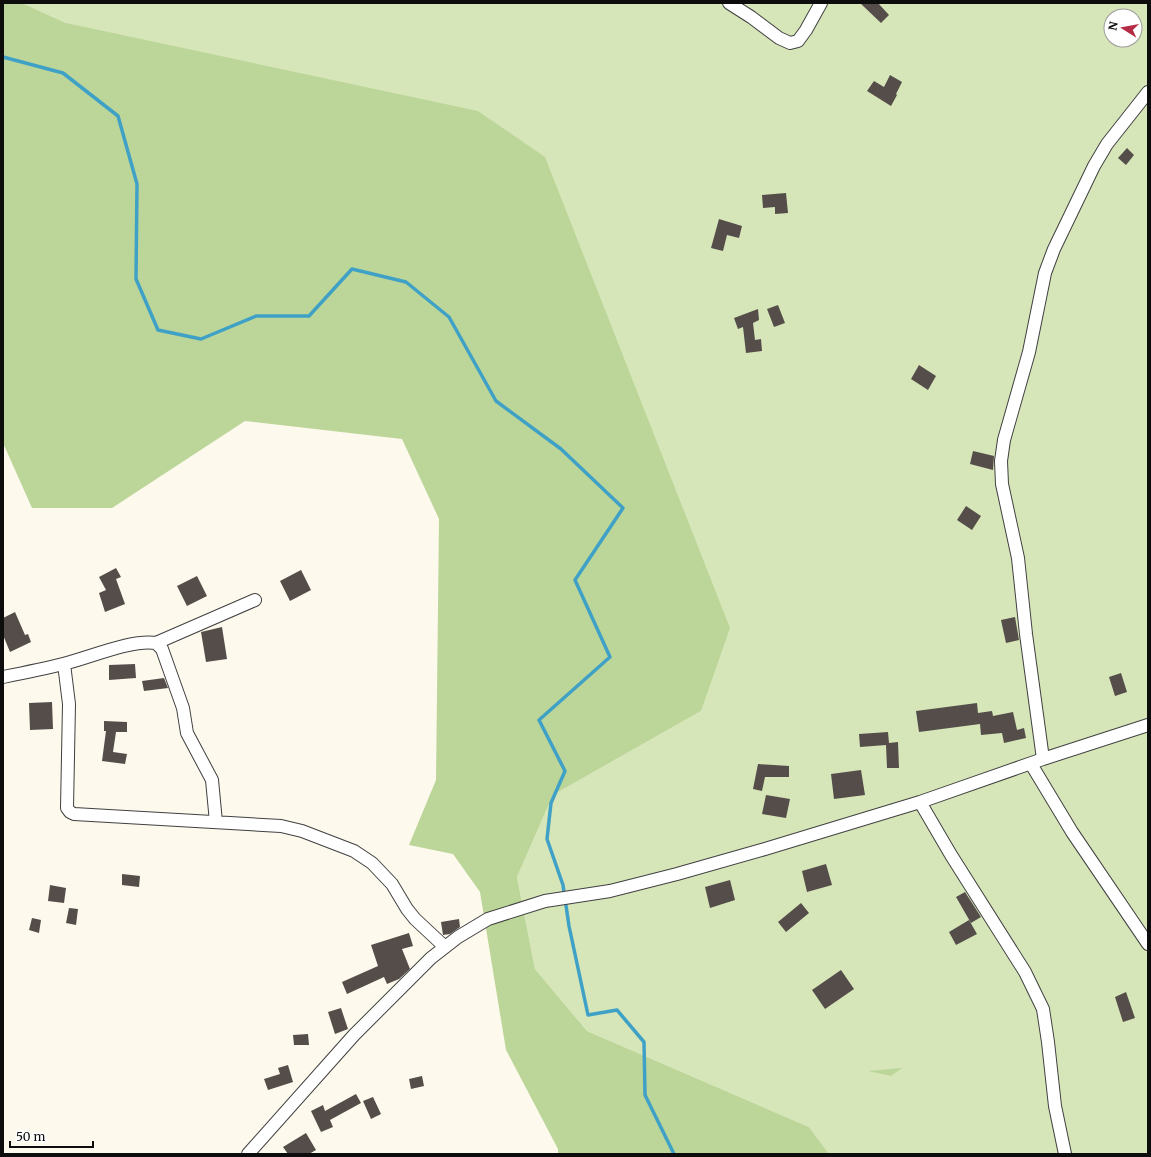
<svg xmlns="http://www.w3.org/2000/svg" width="1151" height="1157" font-family="Merriweather,serif">
  <style>
    .green { fill: #d6e6b9; fill-rule: evenodd }
    .forest { fill: #bcd699 }
    .lines { fill: none; stroke-linecap: round; stroke-linejoin: round }
    .stream { stroke: #40a1c6; stroke-width: 3.5 }
    .building { fill: #554d4a }
    .minor-casing { stroke: #404040; stroke-width: 14 }
    .minor { stroke: #fff; stroke-width: 12 }
  </style>
  <rect width="100%" height="100%" fill="#fef9ed"/>
  <path class="green" d="M 22,3 L 1148,3 L 1148,1154 L 829,1154 L 809,1127 L 587,1031 L 535,969 L 517,877 L 553,795 L 701,711 L 66,23 ZM 1111,16 L 1135,16 L 1135,40 L 1111,40 Z"/>
  <path class="forest" d="M 3,3 L 22,3 L 66,23 L 478,111 L 545,157 L 730,628 L 701,711 L 553,795 L 517,877 L 535,969 L 587,1031 L 809,1127 L 829,1154 L 558,1154 L 558,1149 L 506,1050 L 480,892 L 453,854 L 409,845 L 436,780 L 439,519 L 402,439 L 245,421 L 112,508 L 32,508 L 3,443 Z
    M 902,1068 L 891,1076 L 868,1071 Z"/>
  <g class="lines">
    <path class="stream" d="M 3,57 L 63,73 L 118,116 L 137,184 L 136,279 L 158,330 L 201,339 L 256,316 L 309,316 L 352,269 L 406,282 L 449,317 L 496,401 L 561,449 L 623,508 L 575,580 L 610,657 L 539,720 L 565,771 L 551,803 L 547,839 L 563,885 L 569,926 L 588,1015 L 617,1010 L 644,1042 L 645,1095 L 674,1154"/>
  </g>
  <path class="building" d="M 860,3 L 878,3 L 889,15 L 881,23 Z
    M 890,75 L 902,82 L 896,94 L 897,95 L 891,106 L 867,91 L 874,81 L 884,87 Z
    M 1127,148 L 1134,155 L 1126,165 L 1118,158 Z
    M 786,193 L 788,213 L 775,214 L 775,207 L 763,208 L 762,195 Z
    M 719,219 L 742,226 L 739,238 L 727,235 L 723,251 L 711,248 Z
    M 778,305 L 785,323 L 774,327 L 767,309 Z
    M 758,309 L 759,320 L 753,323 L 755,340 L 761,339 L 762,351 L 746,353 L 743,327 L 738,329 L 734,318 Z
    M 919,365 L 936,376 L 928,390 L 911,379 Z
    M 973,451 L 994,456 L 993,470 L 970,464 Z
    M 966,506 L 981,516 L 972,530 L 957,520 Z
    M 116,568 L 121,577 L 116,579 L 125,604 L 105,612 L 99,593 L 106,590 L 99,577 Z
    M 301,570 L 311,590 L 290,601 L 280,581 Z
    M 197,576 L 207,596 L 187,606 L 177,586 Z
    M 15,612 L 25,635 L 28,634 L 31,642 L 10,652 L 3,635 L 3,618 Z
    M 1015,617 L 1019,640 L 1006,643 L 1001,620 Z
    M 222,627 L 227,659 L 206,662 L 201,632 Z
    M 135,664 L 136,678 L 109,680 L 109,665 Z
    M 1121,673 L 1127,692 L 1115,696 L 1109,677 Z
    M 164,678 L 168,688 L 144,691 L 142,681 Z
    M 52,702 L 53,729 L 30,730 L 29,703 Z
    M 977,703 L 978,713 L 992,711 L 993,716 L 1013,712 L 1017,730 L 1024,728 L 1026,738 L 1004,743 L 1002,733 L 981,735 L 980,724 L 919,732 L 916,711 Z
    M 104,721 L 127,722 L 127,732 L 116,732 L 113,752 L 127,754 L 125,764 L 102,761 L 106,731 L 104,731 Z
    M 888,732 L 889,743 L 898,742 L 899,768 L 887,768 L 886,745 L 860,747 L 859,734 Z
    M 758,764 L 789,766 L 789,777 L 765,777 L 762,791 L 753,789 Z
    M 861,770 L 865,795 L 834,799 L 831,774 Z
    M 766,795 L 790,799 L 786,818 L 762,814 Z
    M 826,864 L 832,885 L 807,892 L 802,871 Z
    M 122,874 L 140,876 L 139,887 L 122,885 Z
    M 730,880 L 735,900 L 710,908 L 705,887 Z
    M 50,885 L 66,888 L 64,903 L 48,901 Z
    M 965,892 L 981,917 L 971,923 L 956,897 Z
    M 801,903 L 809,913 L 786,932 L 778,922 Z
    M 69,908 L 78,909 L 76,925 L 66,923 Z
    M 32,918 L 41,920 L 39,933 L 29,930 Z
    M 459,919 L 460,927 L 450,934 L 443,935 L 441,922 Z
    M 969,920 L 977,934 L 956,945 L 949,932 Z
    M 409,933 L 413,946 L 402,949 L 410,969 L 399,979 L 387,984 L 384,977 L 347,994 L 342,982 L 378,966 L 371,945 Z
    M 841,970 L 854,989 L 825,1009 L 812,990 Z
    M 1126,992 L 1135,1018 L 1123,1022 L 1115,997 Z
    M 341,1008 L 348,1029 L 335,1034 L 328,1012 Z
    M 308,1034 L 309,1045 L 294,1045 L 293,1035 Z
    M 288,1065 L 293,1082 L 268,1090 L 264,1079 L 280,1074 L 278,1068 Z
    M 422,1076 L 424,1086 L 411,1089 L 409,1079 Z
    M 356,1094 L 361,1103 L 330,1120 L 333,1127 L 321,1132 L 311,1111 L 323,1105 L 325,1111 Z
    M 373,1097 L 381,1114 L 371,1119 L 363,1101 Z
    M 306,1133 L 316,1150 L 309,1154 L 288,1154 L 283,1147 Z"/>
  <g class="lines">
    <defs>
      <path id="minor" d="M 729,3 L 751,17 L 779,38 L 790,43 L 798,41 L 806,30 L 821,3
        M 156,643 L 162,649 L 183,708 L 187,733 L 212,780 L 216,822
        M 64,664 L 69,704 L 67,808 L 70,812 L 74,814 L 281,826 L 302,831 L 354,851 L 372,863 L 392,884 L 407,909 L 415,919 L 445,947
        M 3,677 C 23,673 43,669 63,664 C 89,658 131,639 156,643 L 255,600
        M 1043,759 L 1026,634 L 1018,558 L 1002,484 L 1001,461 L 1004,440 L 1029,352 L 1045,273 L 1054,249 L 1094,166 L 1107,144 L 1148,92
        M 1031,764 L 1072,832 L 1148,944
        M 920,802 L 951,855 L 1025,972 L 1043,1009 L 1048,1042 L 1055,1106 L 1065,1154
        M 248,1154 L 354,1035 L 431,958 L 458,937 L 488,919 L 545,901 L 610,891 L 677,874 L 765,849 L 920,802 L 1043,759 L 1148,725"/>
    </defs>
    <use href="#minor" class="minor-casing"/>
    <use href="#minor" class="minor"/>
  </g>
  <rect width="1151" height="1157" fill="none" stroke="#0d0d0d" stroke-width="8"/>
  <g transform="translate(1123 28) rotate(281)"><circle r="19" fill="#ffffff" stroke="#9e9e9e"/>
  <path d="M0-3L7 15L0 10L-7 15Z" fill="#b52c44"/>
  <text y="-6" font-size="11" font-weight="bold" text-anchor="middle" fill="#0d0d0d">N</text>
  </g>
  <path d="M10 1141v6h83v-6" fill="none" stroke="#0d0d0d" stroke-width="2"/>
  <text x="16" y="1141" font-size="12" fill="#0d0d0d" stroke="#ffffff" stroke-width="3" paint-order="stroke">50 m</text>
</svg>
